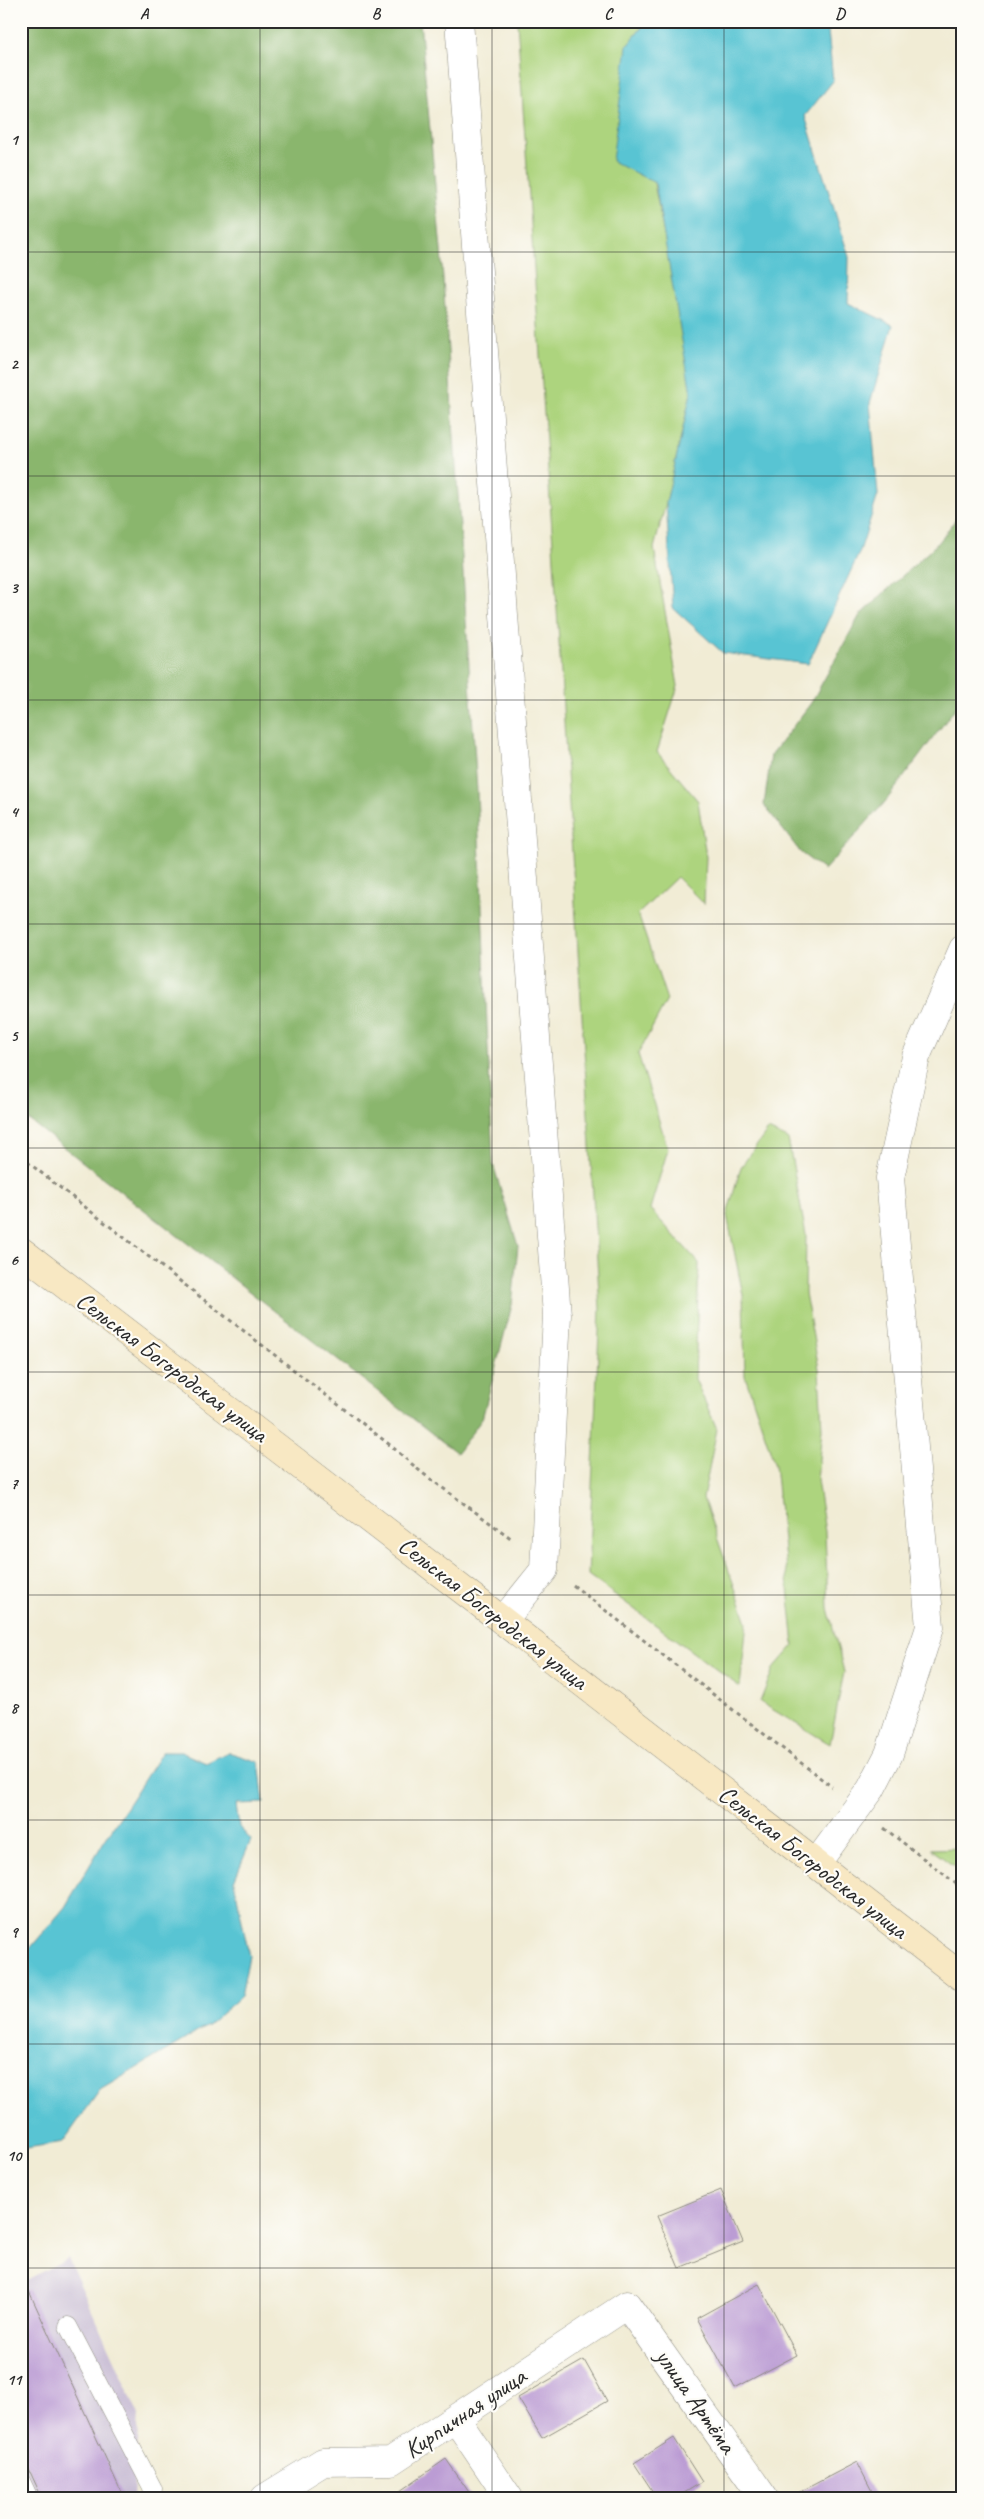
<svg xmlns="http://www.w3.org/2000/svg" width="984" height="2519" font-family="Caveat,sans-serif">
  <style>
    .industrial { fill: #cabfd6 }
    .green { fill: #add47e; stroke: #6c8054 }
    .forest { fill: #8ab66d; stroke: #5a704c }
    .water { fill: #59c4d3; stroke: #42787f }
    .building { fill: #bb9cd4 }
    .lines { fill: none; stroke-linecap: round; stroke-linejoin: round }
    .lane-casing { stroke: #8e8c80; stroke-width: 19 }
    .street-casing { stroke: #8e8c80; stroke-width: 29 }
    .secondary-casing { stroke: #8e8c80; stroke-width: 29 }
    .path { stroke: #8e8c80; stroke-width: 3; stroke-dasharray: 4 4; stroke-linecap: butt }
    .lane { stroke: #fff; stroke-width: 18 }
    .street { stroke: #fff; stroke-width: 28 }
    .secondary { stroke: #f8e8c3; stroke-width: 28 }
    .grid { fill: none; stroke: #2b2b2b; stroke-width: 1; stroke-opacity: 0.55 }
    .labels { text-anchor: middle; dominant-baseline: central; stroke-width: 4.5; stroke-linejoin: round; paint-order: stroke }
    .street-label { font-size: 25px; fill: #2b2b2b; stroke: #fdfcf7 }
    .neatline { fill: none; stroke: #2b2b2b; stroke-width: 2 }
    .grid-label { font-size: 16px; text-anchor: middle; font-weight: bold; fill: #2b2b2b }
  </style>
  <rect width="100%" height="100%" fill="#fdfcf7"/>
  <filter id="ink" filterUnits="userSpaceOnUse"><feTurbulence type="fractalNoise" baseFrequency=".02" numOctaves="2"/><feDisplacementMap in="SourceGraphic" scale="10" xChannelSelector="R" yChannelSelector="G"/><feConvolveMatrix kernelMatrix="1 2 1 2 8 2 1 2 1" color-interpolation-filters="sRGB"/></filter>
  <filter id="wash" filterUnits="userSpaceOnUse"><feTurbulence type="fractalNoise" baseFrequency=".0096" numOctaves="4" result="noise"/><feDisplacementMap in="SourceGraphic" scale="20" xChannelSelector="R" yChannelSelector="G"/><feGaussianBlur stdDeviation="1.12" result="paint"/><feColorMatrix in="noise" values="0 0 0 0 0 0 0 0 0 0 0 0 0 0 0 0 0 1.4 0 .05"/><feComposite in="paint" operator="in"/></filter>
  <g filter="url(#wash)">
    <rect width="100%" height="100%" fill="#f1ecd5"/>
    <path class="industrial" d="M 68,2258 L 139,2415 L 133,2498 L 21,2498 L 21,2283 Z"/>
    <path class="green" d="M 517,21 L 647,21 L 627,46 L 670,265 L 691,393 L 666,503 L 654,548 L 678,686 L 657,752 L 698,801 L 706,857 L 704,904 L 677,877 L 638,914 L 667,1000 L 638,1054 L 668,1149 L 650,1209 L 699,1263 L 695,1379 L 717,1429 L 703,1498 L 747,1622 L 740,1687 L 588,1575 L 600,1309 L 553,544 Z
      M 768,1130 L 788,1139 L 806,1235 L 805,1293 L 819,1369 L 822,1429 L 817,1480 L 825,1532 L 828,1608 L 844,1672 L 830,1744 L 760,1702 L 773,1669 L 794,1645 L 775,1465 L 745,1376 L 743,1295 L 727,1215 L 741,1167 Z
      M 963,1848 L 963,1873 L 931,1849 Z"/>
    <path class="forest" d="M 21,21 L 420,21 L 441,250 L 458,495 L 477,791 L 493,1164 L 518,1246 L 512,1305 L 482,1419 L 457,1453 L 21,1114 Z
      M 963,509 L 963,698 L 885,802 L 824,870 L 801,853 L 764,805 L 771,755 L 811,703 L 860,615 L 940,541 Z"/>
    <path class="water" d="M 647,21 L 827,21 L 833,81 L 805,116 L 849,257 L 848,303 L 893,325 L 870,403 L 878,495 L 860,551 L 808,664 L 723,653 L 673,608 L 666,503 L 691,393 L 655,183 L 612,161 L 627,46 Z
      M 162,1752 L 181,1752 L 206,1763 L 228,1752 L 259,1762 L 264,1803 L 236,1804 L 239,1827 L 251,1840 L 234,1881 L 249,1956 L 241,1996 L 209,2025 L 100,2090 L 63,2142 L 21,2149 L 21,1959 L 65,1907 L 103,1843 Z"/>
    <g id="blocks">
      <path class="building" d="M 721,2190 L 743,2242 L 679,2268 L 657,2216 Z
        M 759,2284 L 797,2355 L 735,2388 L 697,2318 Z
        M 28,2289 L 124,2498 L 42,2498 L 21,2452 L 21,2292 Z
        M 584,2360 L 607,2401 L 542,2438 L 518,2398 Z
        M 674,2438 L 702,2482 L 676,2498 L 657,2498 L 634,2463 Z
        M 446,2459 L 473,2498 L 390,2498 Z
        M 857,2462 L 875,2497 L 788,2498 Z"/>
    </g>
  </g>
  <g filter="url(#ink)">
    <use href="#blocks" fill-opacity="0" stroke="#8e8c80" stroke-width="1"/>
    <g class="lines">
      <defs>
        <path id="lane" d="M 68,2326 L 153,2489 L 151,2498
          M 21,2481 L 29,2498"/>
        <path id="street" d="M 459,21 L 557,1315 L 544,1570 L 503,1621
          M 816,1864 L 871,1789 L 889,1754 L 930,1627 L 890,1178 L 916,1057 L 963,949
          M 456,2419 L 509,2498
          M 265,2498 L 323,2462 L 391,2461 L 627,2305 L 764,2498"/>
        <path id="secondary" d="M 21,1251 L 503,1621 L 963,1978"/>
      </defs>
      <use href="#lane" class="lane-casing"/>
      <use href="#street" class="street-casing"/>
      <use href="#secondary" class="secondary-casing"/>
      <path class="path" d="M 21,1157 L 390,1445 L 421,1472 L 512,1539
        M 573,1585 L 832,1787
        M 884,1828 L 963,1889"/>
      <use href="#lane" class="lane"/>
      <use href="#street" class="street"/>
      <use href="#secondary" class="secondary"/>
    </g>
  </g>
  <path class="grid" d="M 260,21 L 260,2498M 492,21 L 492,2498M 724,21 L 724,2498M 21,252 L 963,252M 21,476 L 963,476M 21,700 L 963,700M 21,924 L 963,924M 21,1148 L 963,1148M 21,1372 L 963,1372M 21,1595 L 963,1595M 21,1820 L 963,1820M 21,2044 L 963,2044M 21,2268 L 963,2268"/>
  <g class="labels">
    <g class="street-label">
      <text transform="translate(172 1367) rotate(37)">Сельская Богородская улица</text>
      <text transform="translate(493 1613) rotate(38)">Сельская Богородская улица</text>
      <text transform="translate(813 1862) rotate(38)">Сельская Богородская улица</text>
      <text transform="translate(696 2401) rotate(55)">улица Артёма</text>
      <text transform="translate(465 2413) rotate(-34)">Кирпичная улица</text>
    </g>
  </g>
  <rect width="984" height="2519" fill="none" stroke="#fdfcf7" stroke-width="55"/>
  <rect x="28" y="28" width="928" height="2464" class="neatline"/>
  <g class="grid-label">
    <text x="144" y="19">A</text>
    <text x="376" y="19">B</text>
    <text x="608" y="19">C</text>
    <text x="840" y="19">D</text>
    <text x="14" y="145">1</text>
    <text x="14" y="369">2</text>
    <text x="14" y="593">3</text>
    <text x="14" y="817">4</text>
    <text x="14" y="1041">5</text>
    <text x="14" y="1265">6</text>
    <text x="14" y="1489">7</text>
    <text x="14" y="1713">8</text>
    <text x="14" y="1937">9</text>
    <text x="14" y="2161">10</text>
    <text x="14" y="2385">11</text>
  </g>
</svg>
